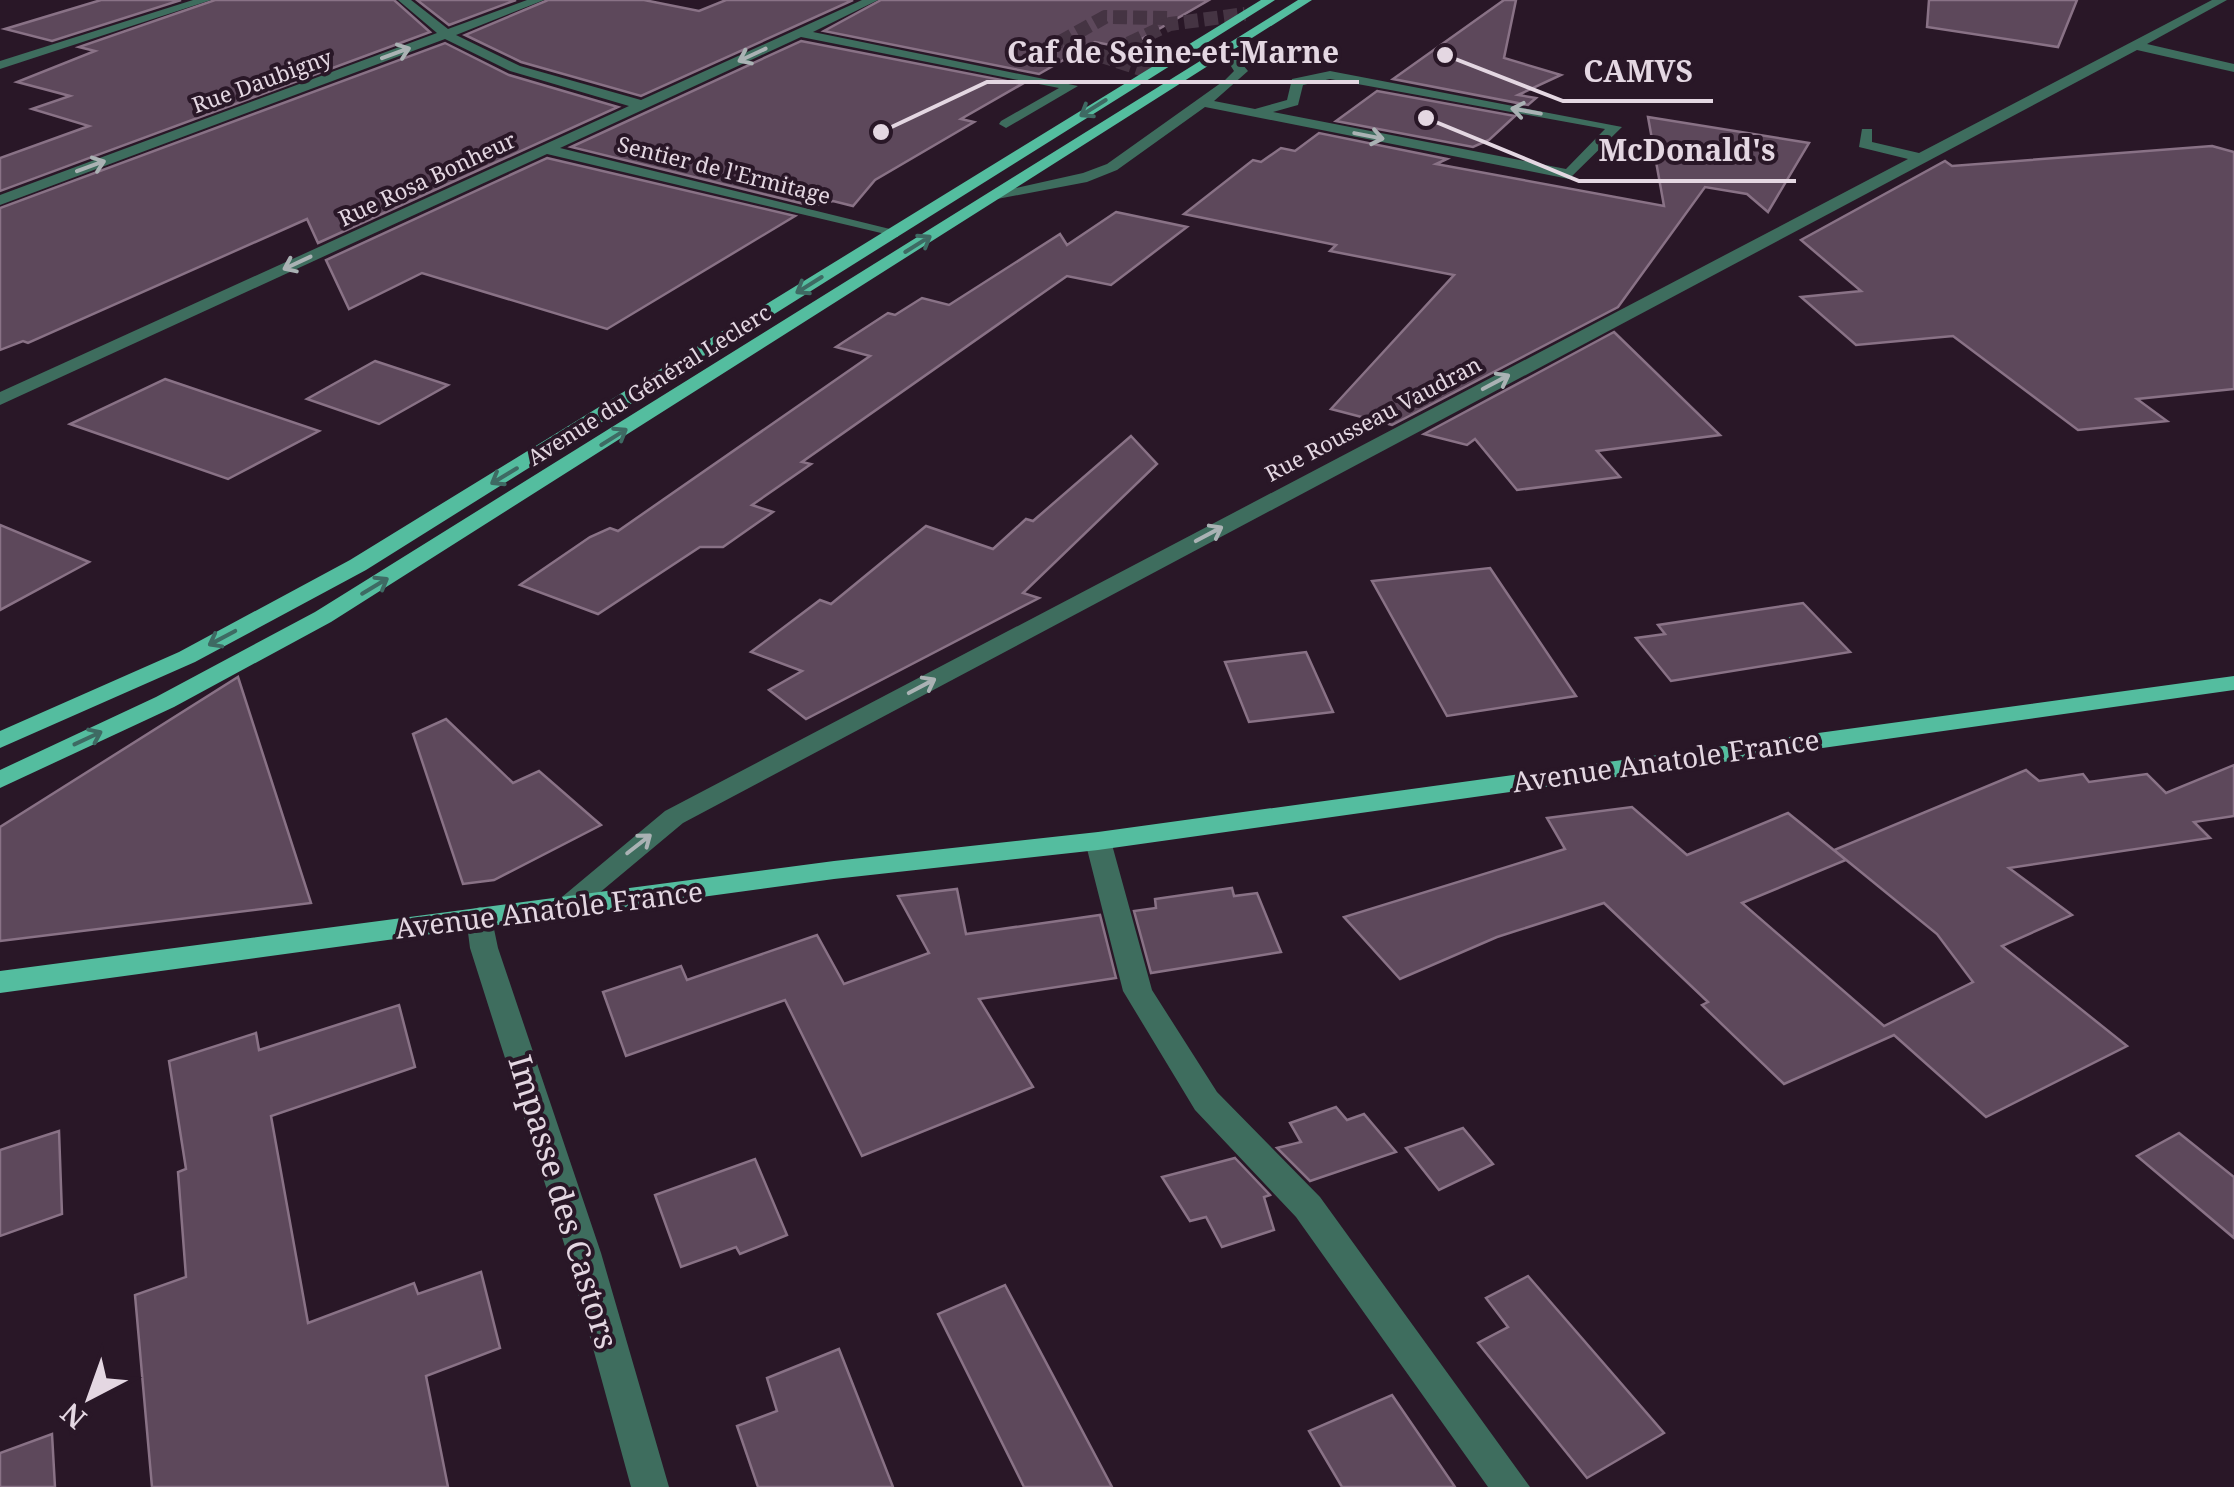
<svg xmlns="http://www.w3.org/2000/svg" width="2234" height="1487" font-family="'Noto Serif',serif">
<rect width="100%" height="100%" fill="#291727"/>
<!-- building -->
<g fill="#5d485b" stroke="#897286" stroke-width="2.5">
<polygon points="101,0 181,0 52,41 5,29"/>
<polygon points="215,0 394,0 430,32 0,191 0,158 89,126 32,109 70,96 17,82 95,51 79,47"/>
<polygon points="417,0 516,0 449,25"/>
<polygon points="548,0 644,0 699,11 726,0 853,0 641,96 521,62 465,35"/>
<polygon points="881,0 1209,0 1126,48 1095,42 1039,74 824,31"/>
<polygon points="1504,0 1516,0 1504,58 1561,75 1518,95 1536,98 1528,105 1393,79"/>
<polygon points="1929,0 2077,0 2058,47 1927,27"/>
<polygon points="801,41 1022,84 961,119 974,122 875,180 853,206 833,201 812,206 571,147"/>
<polygon points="445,43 509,75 618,107 318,243 307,219 28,343 23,341 0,350 0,208"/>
<polygon points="1377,91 1515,116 1489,140 1473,147 1336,121"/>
<polygon points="1648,117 1809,143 1768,212 1747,194 1705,187 1618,307 1392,425 1331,409 1454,275 1330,251 1336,245 1184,214 1253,160 1261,162 1281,148 1295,151 1319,133 1447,159 1436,164 1664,206"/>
<polygon points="2212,146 2234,152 2234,389 2137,399 2167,421 2078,430 1953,336 1856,345 1801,297 1861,291 1801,240 1945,161 1952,166"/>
<polygon points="547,158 795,216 607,329 422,273 349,309 326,260"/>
<polygon points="1116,212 1187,227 1111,285 1067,276 802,462 811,464 752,505 773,512 723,547 700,547 598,614 520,585 590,537 610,528 618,531 870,356 836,347 888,313 895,315 922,298 949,305 1060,234 1067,245"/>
<polygon points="1614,332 1720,435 1597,451 1620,477 1517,490 1475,439 1467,445 1424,434"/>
<polygon points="375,361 448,385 379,424 307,399"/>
<polygon points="165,379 319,431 228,479 70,424"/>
<polygon points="1131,436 1157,464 1023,593 1039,598 806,719 769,690 802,671 751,652 820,600 831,604 926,526 993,549 1026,519 1033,521"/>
<polygon points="0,525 89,562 0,610"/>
<polygon points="1490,568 1576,696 1447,716 1372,581"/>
<polygon points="1803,603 1850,652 1671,681 1636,638 1665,634 1658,625"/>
<polygon points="1306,652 1333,712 1249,722 1225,662"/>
<polygon points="238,677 311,903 0,941 0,827"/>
<polygon points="446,719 513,783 539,771 601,825 494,880 463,884 413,734"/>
<polygon points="2234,765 2234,816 2194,822 2210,838 2009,868 2072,915 2002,946 2127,1046 1986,1117 1894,1035 1784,1084 1702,1005 1708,1002 1604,903 1497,937 1400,979 1344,917 1565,849 1547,818 1632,807 1687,855 1788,813 1846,860 1742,903 1884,1026 1973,982 1937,934 1834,850 2026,770 2039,781 2083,774 2089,782 2147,774 2166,793"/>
<polygon points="1232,888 1234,896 1257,893 1281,952 1151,973 1134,911 1156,908 1155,899"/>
<polygon points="957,889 966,934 1100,915 1116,978 979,999 1033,1087 862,1156 785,1000 626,1056 603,992 681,966 687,980 817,935 844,984 929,953 898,896"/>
<polygon points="399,1005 415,1067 271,1116 308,1323 414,1283 418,1294 481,1272 500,1348 426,1376 448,1487 152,1487 135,1295 186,1277 178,1172 186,1169 169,1061 256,1033 259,1050"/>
<polygon points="1336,1107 1347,1120 1364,1114 1396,1152 1310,1181 1277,1148 1301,1142 1290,1123"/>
<polygon points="1463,1128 1493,1164 1439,1190 1406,1148"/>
<polygon points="59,1131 62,1214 0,1236 0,1150"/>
<polygon points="2179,1133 2234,1177 2234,1238 2137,1156"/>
<polygon points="1235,1158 1270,1195 1264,1197 1274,1230 1222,1247 1206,1217 1190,1221 1162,1177"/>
<polygon points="755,1159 787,1235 740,1254 736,1247 681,1267 655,1195"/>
<polygon points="1528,1276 1664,1433 1587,1478 1478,1343 1508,1327 1486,1298"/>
<polygon points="1005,1285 1112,1487 1024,1487 938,1314"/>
<polygon points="839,1349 893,1487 758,1487 737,1426 777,1411 767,1378"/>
<polygon points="1392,1395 1455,1487 1342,1487 1309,1431"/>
<polygon points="52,1434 55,1487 0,1487 0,1453"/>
</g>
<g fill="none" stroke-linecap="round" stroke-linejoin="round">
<!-- minor-tunnel -->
<g stroke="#453443" stroke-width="14" stroke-dasharray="14 6" stroke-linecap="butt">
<polyline points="1102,56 1062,41 1105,17 1169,18"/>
<polyline points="1150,72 1102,56 1170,24 1245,14"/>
</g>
<!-- minor -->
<g fill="#3e6d5e" fill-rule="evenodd">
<polygon points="193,0 211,0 0,69 0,61"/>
<polygon points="398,0 411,0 448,29 527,0 544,0 456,35 520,66 641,100 862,0 878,0 813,32 1078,86 1006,128 999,124 1001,121 1059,88 801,37 560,148 898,231 898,237 547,154 0,405 0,392 629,106 510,71 445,39 0,205 0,195 437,33"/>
<polygon points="2212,0 2227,0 2147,44 2234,64 2234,72 2137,50 683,823 574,914 554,914 550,907 665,811 1908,159 1859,147 1862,129 1872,129 1872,142 1919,153"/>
<path d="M1227 46 1248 71 1214 101 1255 109 1287 100 1292 79 1330 71 1622 127 1569 179 1205 107 1117 170 1087 182 997 199 989 194 1083 173 1107 164 1225 80 1234 71 1221 50ZM1330 79 1605 129 1566 169 1273 112 1298 105 1303 85Z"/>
<polygon points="1098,832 1111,841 1152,990 1217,1092 1320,1197 1530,1487 1488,1487 1296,1217 1195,1110 1123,991 1085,841"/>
<polygon points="480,907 490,910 498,948 601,1253 669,1487 631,1487 567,1253 470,948 466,917 470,910"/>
</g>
<!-- major -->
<g fill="#54bd9f" fill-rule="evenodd">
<polygon points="1261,0 1275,0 366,570 195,662 0,748 0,731 179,652 350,560"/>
<polygon points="1298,0 1312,0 331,622 174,707 0,788 0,770 156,697 315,612"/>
<polygon points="2234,676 2234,690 1098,850 834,879 0,993 0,971 834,861 1098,832"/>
</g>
</g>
<!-- one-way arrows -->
<defs><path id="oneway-shaft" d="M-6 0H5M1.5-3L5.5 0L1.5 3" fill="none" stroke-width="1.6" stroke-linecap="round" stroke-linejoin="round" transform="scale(2.5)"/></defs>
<g stroke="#aab2b4">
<use href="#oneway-shaft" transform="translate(396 53) rotate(-20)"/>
<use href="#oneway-shaft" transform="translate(752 55) rotate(155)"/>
<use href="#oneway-shaft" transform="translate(1526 111) rotate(-170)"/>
<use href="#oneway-shaft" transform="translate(1369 136) rotate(11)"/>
<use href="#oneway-shaft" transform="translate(91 166) rotate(-20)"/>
<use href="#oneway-shaft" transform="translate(297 263) rotate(155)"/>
<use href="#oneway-shaft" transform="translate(1496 382) rotate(-28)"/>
<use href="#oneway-shaft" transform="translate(1209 534) rotate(-28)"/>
<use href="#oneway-shaft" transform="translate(922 686) rotate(-28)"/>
<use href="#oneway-shaft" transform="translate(639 844) rotate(-38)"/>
</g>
<g stroke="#3e6a63">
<use href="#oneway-shaft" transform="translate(1093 108) rotate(148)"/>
<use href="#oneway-shaft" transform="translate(918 244) rotate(-32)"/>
<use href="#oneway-shaft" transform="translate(809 285) rotate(148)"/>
<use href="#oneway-shaft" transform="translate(614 437) rotate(-32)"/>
<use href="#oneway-shaft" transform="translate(504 476) rotate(149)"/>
<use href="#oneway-shaft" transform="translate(375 586) rotate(-31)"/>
<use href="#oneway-shaft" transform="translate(222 638) rotate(152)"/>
<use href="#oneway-shaft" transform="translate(88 738) rotate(-25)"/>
</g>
<g text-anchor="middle" stroke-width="8" stroke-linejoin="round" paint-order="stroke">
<!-- far-street labels -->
<g font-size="22" fill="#e4d7e2" stroke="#291727">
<text transform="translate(262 81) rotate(-20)" y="8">Rue Daubigny</text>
<text transform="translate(724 170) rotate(14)" y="8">Sentier de l'Ermitage</text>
<text transform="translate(427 179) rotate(-25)" y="8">Rue Rosa Bonheur</text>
<text transform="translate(649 385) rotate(-32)" y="8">Avenue du Général Leclerc</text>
<text transform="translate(1373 419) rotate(-28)" y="8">Rue Rousseau Vaudran</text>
</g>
<!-- street labels -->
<g font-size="28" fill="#e4d7e2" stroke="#291727">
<text transform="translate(1666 761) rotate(-8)" y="10">Avenue Anatole France</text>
<text transform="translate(549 910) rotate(-7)" y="10">Avenue Anatole France</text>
</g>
<!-- near-street labels -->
<g font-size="32" fill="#e4d7e2" stroke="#291727">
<text transform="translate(563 1202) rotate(73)" y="11">Impasse des Castors</text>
</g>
</g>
<!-- callouts -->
<path fill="none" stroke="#e4d7e2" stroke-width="4" d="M881 132L987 82H1359M1445 55L1563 101H1713M1426 118L1579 181H1796"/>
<g fill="#e4d7e2" stroke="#291727" stroke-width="4">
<circle cx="881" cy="132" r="10"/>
<circle cx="1445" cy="55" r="10"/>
<circle cx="1426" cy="118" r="10"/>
</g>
<g font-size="30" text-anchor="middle" font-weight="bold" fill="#e4d7e2" stroke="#291727" stroke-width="8" stroke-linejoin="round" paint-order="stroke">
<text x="1173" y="63">Caf de Seine-et-Marne</text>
<text x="1638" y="82">CAMVS</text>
<text x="1687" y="161">McDonald's</text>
</g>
<!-- north arrow -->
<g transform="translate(90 1397) rotate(221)" stroke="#291727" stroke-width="8" paint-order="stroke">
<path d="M0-8L18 38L0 25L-18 38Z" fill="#e4d7e2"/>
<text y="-15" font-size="28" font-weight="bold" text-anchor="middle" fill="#e4d7e2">N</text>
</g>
</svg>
